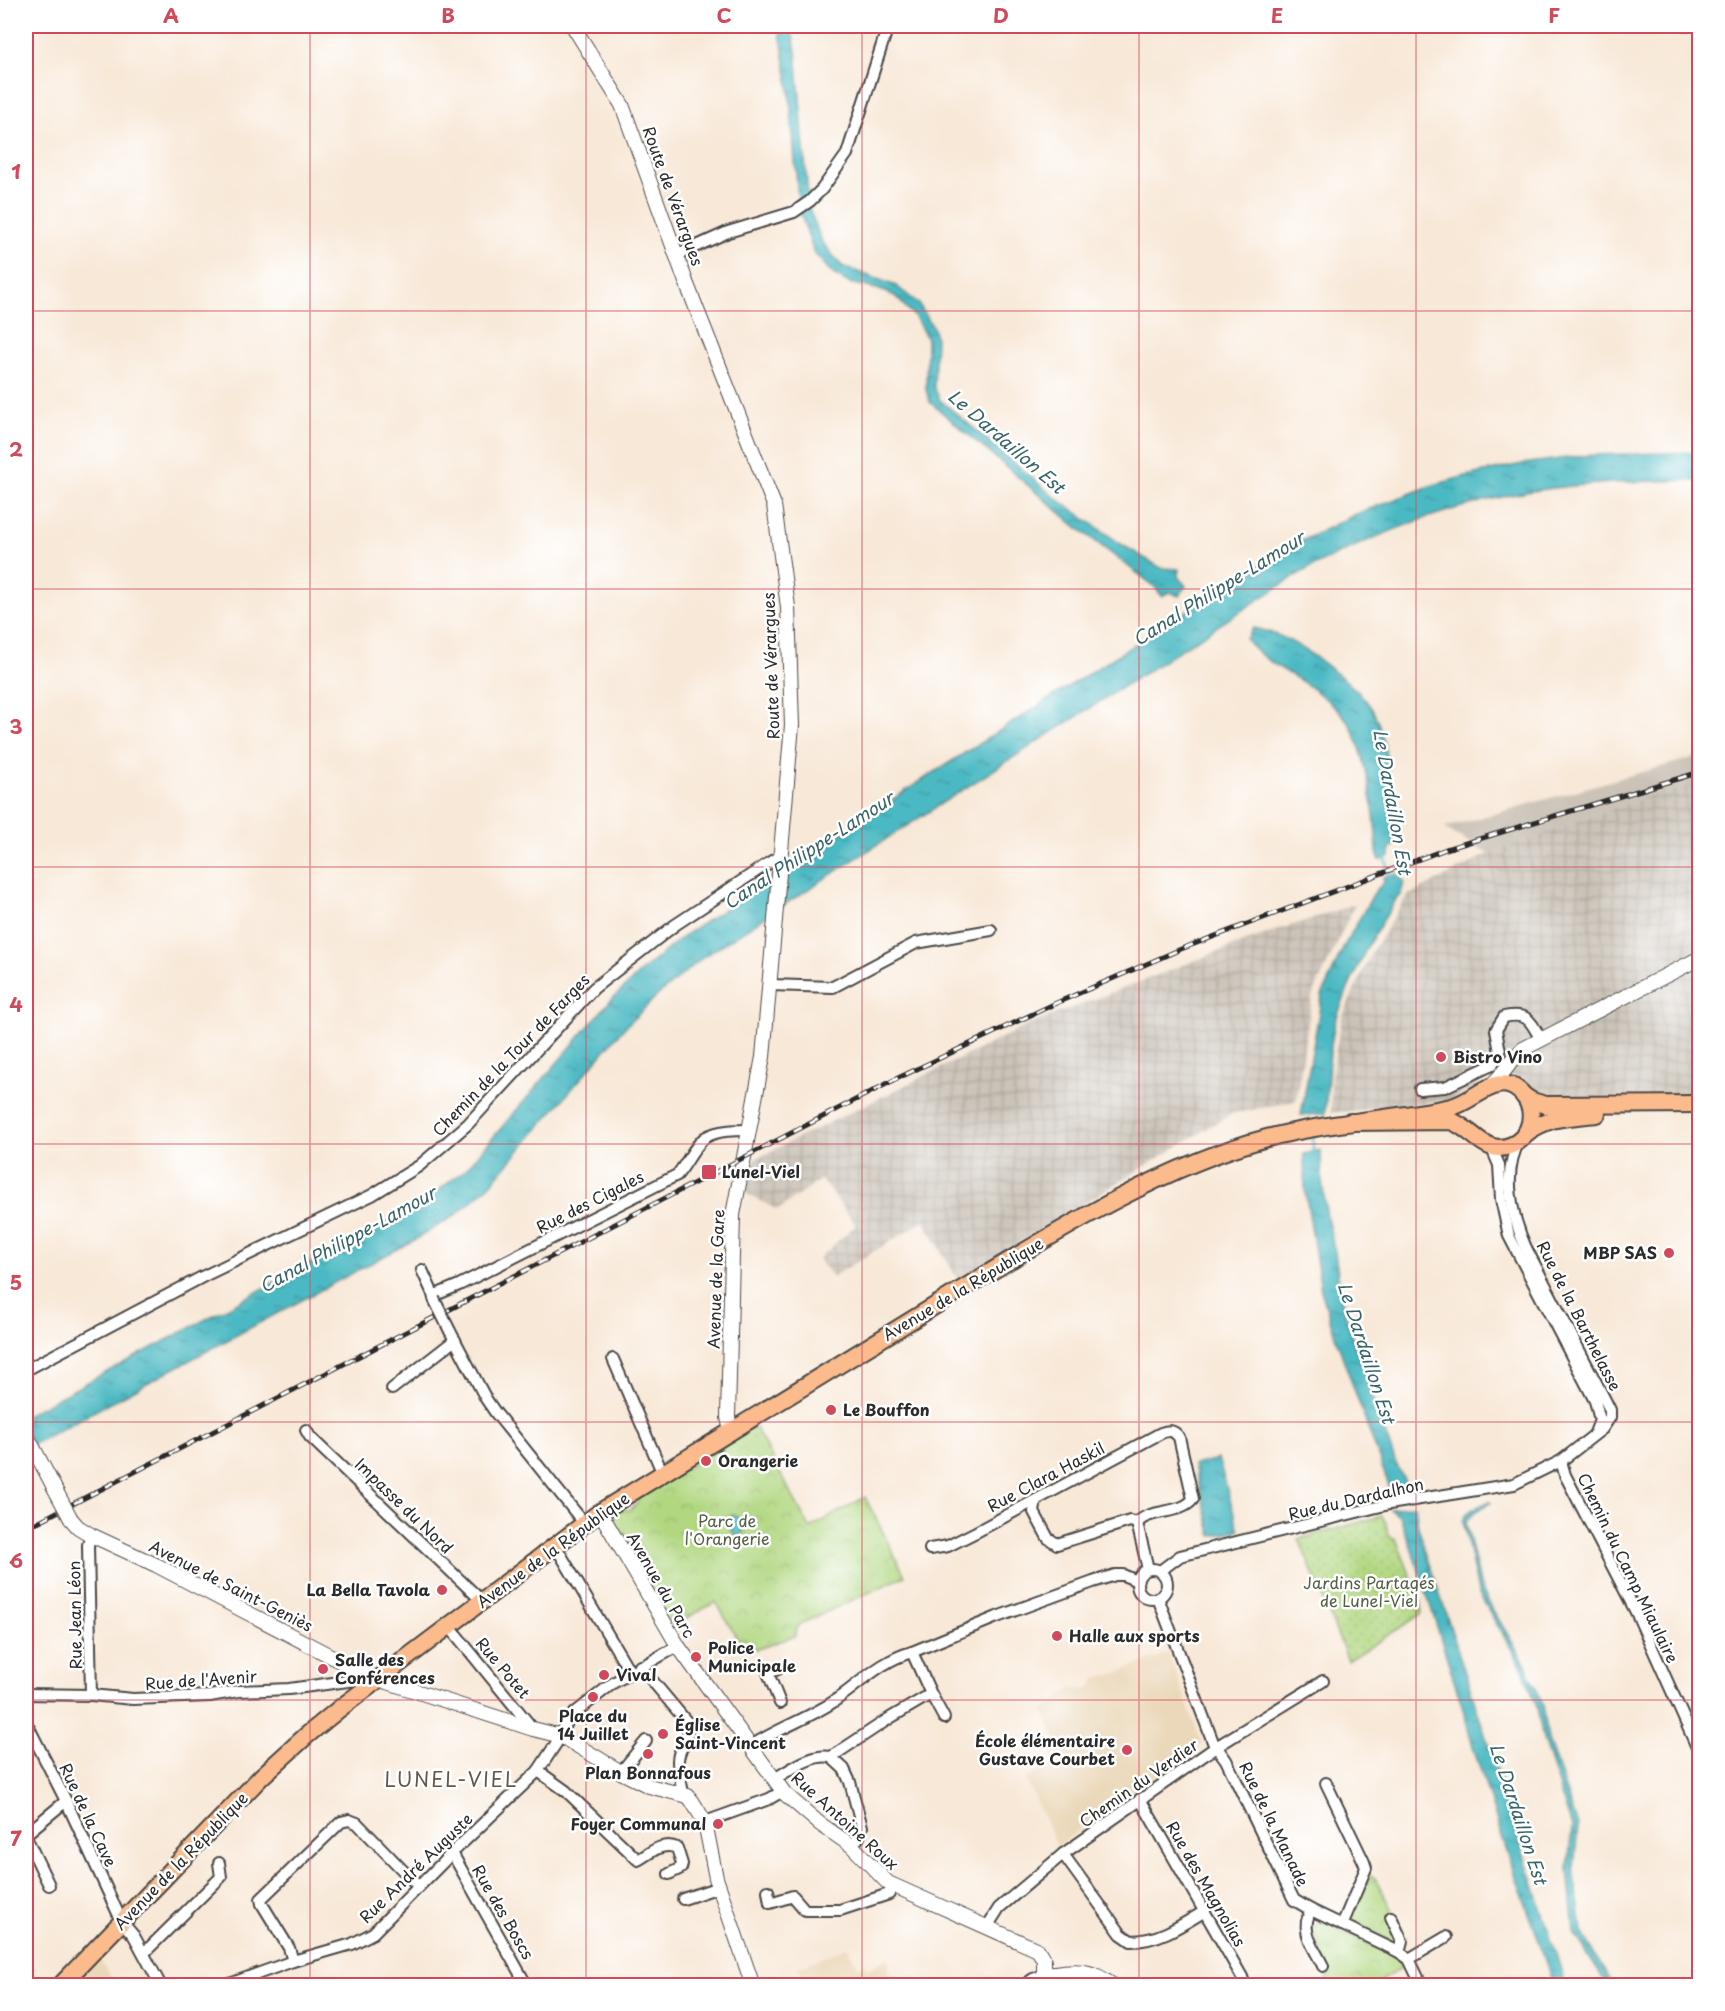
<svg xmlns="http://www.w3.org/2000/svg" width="1725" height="2011" font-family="'Playpen Sans',sans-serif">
<defs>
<pattern id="industrial-grid" width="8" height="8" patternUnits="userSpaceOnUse" patternTransform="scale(1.5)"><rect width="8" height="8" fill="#cbc3b8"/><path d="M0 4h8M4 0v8" fill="none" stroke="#aea89e"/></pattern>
<pattern id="park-crowns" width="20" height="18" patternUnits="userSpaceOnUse" patternTransform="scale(1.5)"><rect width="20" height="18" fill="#b1d780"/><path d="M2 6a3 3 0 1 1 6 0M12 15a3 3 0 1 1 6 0" fill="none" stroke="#98b96f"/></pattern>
<pattern id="garden-dots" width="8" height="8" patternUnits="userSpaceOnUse" patternTransform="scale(1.5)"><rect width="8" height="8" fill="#b1d780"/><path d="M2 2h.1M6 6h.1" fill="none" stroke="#98b96f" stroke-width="1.8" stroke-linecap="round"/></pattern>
<pattern id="water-ripples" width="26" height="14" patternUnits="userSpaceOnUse" patternTransform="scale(1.5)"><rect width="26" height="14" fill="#4bb9c3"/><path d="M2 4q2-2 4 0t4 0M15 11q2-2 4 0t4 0" fill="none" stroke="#3f979f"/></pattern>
</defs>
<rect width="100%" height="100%" fill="#fff"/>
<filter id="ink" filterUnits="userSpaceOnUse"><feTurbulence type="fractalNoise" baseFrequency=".0167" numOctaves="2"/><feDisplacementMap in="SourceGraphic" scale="12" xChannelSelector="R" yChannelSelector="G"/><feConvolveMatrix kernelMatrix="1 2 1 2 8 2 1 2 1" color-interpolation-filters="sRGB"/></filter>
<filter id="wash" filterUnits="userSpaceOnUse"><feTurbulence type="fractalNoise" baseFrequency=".008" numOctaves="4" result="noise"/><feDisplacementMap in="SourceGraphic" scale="24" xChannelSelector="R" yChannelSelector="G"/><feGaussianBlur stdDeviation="1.35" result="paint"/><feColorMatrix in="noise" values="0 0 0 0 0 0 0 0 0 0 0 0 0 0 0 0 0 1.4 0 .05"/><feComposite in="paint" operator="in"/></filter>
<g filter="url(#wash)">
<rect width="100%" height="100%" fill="#f8e8d7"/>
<!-- built -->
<g fill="#ebd8ba">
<polygon points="1168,1653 1202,1743 1057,1846 1025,1778 1065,1758 1043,1711 1053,1705 1061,1695 1069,1691 1072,1687 1087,1689 1091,1687 1096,1678 1100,1676 1109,1676"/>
<polygon points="847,1947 859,1967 864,1964 867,1970 888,1958 891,1985 795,1985 805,1980 799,1967"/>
<polygon points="99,1959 117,1985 72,1985"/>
</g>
<!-- industrial -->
<g fill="url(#industrial-grid)">
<polygon points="1699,783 1699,1094 1544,1100 1532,1095 1522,1082 1490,1076 1452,1100 1331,1113 1331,1077 1342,1018 1371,953 1407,896 1489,854 1653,794"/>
<polygon points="1355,904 1312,997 1296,1101 1231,1114 958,1280 924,1221 832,1277 818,1259 856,1225 821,1179 778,1210 745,1193 751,1161 1030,1024 1251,939"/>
</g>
<!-- railway -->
<polygon fill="#cbc3b8" points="1699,756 1699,783 1653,794 1489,854 1444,828"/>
<!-- park -->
<g fill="url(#park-crowns)" stroke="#6e8156" stroke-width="1.5">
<polygon points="755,1427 810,1528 865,1497 905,1576 798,1625 795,1636 755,1650 752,1645 743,1649 716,1602 672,1626 608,1515 621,1509 629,1510 637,1504 638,1497"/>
<polygon points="1370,1876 1376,1879 1393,1913 1398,1945 1353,1922 1353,1914"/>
<polygon points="1325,1922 1402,1960 1406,1965 1374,1985 1325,1985 1330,1971 1311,1930 1319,1923"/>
</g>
<!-- garden -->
<polygon fill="url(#garden-dots)" stroke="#6e8156" stroke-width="1.5" points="1382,1516 1386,1523 1388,1536 1396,1539 1420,1600 1422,1614 1348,1661 1299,1539"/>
<!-- water -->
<g fill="url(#water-ripples)" stroke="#3b7277" stroke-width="1.5">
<polygon points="779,26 791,26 796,50 809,208 822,242 842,266 896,286 918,303 934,329 936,339 934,387 940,400 1052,495 1121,544 1161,568 1179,569 1178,577 1186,586 1179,596 1169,592 1162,596 1154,586 1079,529 930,402 926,390 927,339 915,317 895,296 877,289 849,283 833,274 814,253 799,209 789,88"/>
<path d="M1699 452V480C1651 481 1602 482 1554 488 1464 499 1381 531 1300 573L706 955 657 996 624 1028 490 1185 456 1215 418 1238 26 1448V1415L403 1214 431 1196 466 1169 610 1001 645 968 686 934 927 777 1276 554 1354 515 1430 486 1466 476 1522 464 1560 459 1590 455Z"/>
<path d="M1253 628C1278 632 1303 647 1323 663 1339 675 1358 689 1370 706 1390 735 1392 810 1394 846L1390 849V856L1380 860 1377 852C1376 819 1366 744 1346 719 1334 704 1319 693 1304 683 1283 669 1260 659 1246 639Z"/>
<polygon points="1397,873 1404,882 1401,894 1396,899 1367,947 1347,991 1335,1022 1330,1051 1325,1114 1301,1115 1322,996 1343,948 1374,893 1384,882 1383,877"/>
<polygon points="1321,1150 1322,1181 1327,1218 1335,1252 1341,1297 1350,1331 1395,1461 1411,1494 1387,1498 1388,1483 1334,1333 1321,1290 1305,1189 1304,1154"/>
<polygon points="1218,1459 1239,1530 1212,1536 1194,1465"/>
<path d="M1490 1501 1491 1503 1474 1512 1466 1522 1481 1588 1494 1612 1526 1665 1543 1705 1548 1740 1578 1826 1574 1867 1582 1932 1613 1985H1607L1574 1933 1568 1867 1572 1827 1543 1740 1537 1706 1522 1667 1478 1592 1463 1521C1468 1509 1479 1506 1490 1501Z"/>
<polygon points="1415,1505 1418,1527 1566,1985 1553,1985 1539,1941 1505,1846 1474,1750 1462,1705 1418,1567 1400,1517 1390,1509"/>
<path d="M732 1515C741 1517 743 1524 743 1533L740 1536H736L730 1529 728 1520Z"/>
</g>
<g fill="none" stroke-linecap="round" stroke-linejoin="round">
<!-- stream -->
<g stroke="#4bb9c3" stroke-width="3">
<polyline points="1385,855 1390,878"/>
<polyline points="1313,1155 1313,1134"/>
</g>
</g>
</g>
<g filter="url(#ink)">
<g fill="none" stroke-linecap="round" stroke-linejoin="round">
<defs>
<g id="minor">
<polyline points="677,255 728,232 794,212 810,201 822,189 847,154 888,26"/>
<polyline points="770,985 833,987 916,943 991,930"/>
<path d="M1420 1089 1445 1087 1492 1065 1500 1052 1496 1030 1504 1017C1528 1012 1530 1020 1541 1040"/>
<polyline points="1488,1146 1493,1151 1499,1165 1501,1199 1509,1236 1595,1401 1600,1420 1595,1433"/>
<polyline points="422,1270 433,1294 434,1299"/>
<path d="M433 1294H438L459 1285 677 1175C686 1165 696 1143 706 1137 718 1130 736 1130 749 1130"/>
<polyline points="450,1331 486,1399 495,1412 584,1523"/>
<polyline points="613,1359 663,1474"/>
<polyline points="26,1370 204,1276 372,1195 419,1166 468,1124 594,988 675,925 781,855"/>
<polyline points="392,1389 455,1340"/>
<polyline points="306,1430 310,1437 482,1601"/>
<polyline points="1561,1461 1565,1475 1637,1614 1700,1754"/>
<polyline points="1036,1500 1034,1512 1048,1538 1057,1544 1130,1521 1137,1523"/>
<polyline points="1137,1523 1148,1569"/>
<polyline points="555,1545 630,1672"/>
<path d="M930 1549 948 1546 976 1532 1161 1433C1169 1430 1173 1430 1179 1437L1193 1499C1182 1515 1150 1508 1137 1523"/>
<circle cx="1152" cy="1584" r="15"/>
<path d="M1160 1571 1180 1556 1389 1504 1514 1484 1561 1461 1602 1429 1610 1417V1410L1604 1398 1526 1248C1512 1217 1501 1172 1520 1140"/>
<polyline points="1158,1598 1213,1742 1226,1760 1294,1900 1311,1910 1399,1952 1409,1959 1422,1986"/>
<polyline points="449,1626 533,1729"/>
<path d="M640 1666 686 1721C694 1741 678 1744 678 1761 678 1772 682 1784 683 1795"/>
<polyline points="778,1669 768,1673 780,1703"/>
<polyline points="26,1694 91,1695 133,1699 210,1696 238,1691 289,1689 355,1680 375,1680"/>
<polyline points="931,1694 944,1718"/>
<polyline points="91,1695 88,1545 91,1535"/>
<polyline points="26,1722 66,1801 122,1922 134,1936 161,1986"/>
<path d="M751 1746C776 1730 804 1720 830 1704 858 1686 879 1661 912 1652L997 1617 1093 1582 1115 1575H1123L1137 1581"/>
<polyline points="831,1757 890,1718 931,1694 912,1652"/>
<polyline points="831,1757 844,1769 850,1782 862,1827 859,1837 852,1846"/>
<path d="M538 1771 566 1791 638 1860C650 1853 663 1841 677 1848L682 1864 681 1868 669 1874"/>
<polyline points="621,1772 646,1741"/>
<path d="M774 1779C792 1769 810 1754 831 1757"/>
<polyline points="1326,1783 1364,1862 1366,1868 1342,1925"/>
<polyline points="1140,1799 1242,1977 1245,1986"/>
<polyline points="705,1822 769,1799 783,1791"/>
<polyline points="26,1834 66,1801"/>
<polyline points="26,1837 49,1885"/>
<polyline points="452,1853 527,1986"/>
<path d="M1063 1854 1121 1934 1131 1941C1159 1941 1182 1925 1205 1911"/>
<polyline points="768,1891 770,1903 793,1896 805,1910 840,1910 889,1894"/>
<polyline points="683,1899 719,1887"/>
<path d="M1311 1910C1299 1931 1314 1947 1323 1966"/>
<polyline points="1391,1917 1402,1941 1399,1952"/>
<polyline points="987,1927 999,1908 1063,1854 1216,1747 1323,1681"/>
<polyline points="144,1953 221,1877 219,1863"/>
<polyline points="1409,1959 1446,1937"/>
<polyline points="293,1961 289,1948 262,1904 261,1899 341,1822 349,1820 357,1823 418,1886"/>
<polyline points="224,1986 293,1961 352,1944 373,1933 452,1853 538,1771 561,1736 565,1724 575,1713 613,1683 678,1646"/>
<polyline points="1023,1986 1033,1979 1047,1974"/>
</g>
<g id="tertiary">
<polyline points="573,26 622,105 686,282 774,505 788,607 792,725 763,1057 733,1215 728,1417 731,1432"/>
<path d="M1491 1085C1504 1075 1510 1060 1523 1049L1700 958"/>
<polyline points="26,1434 57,1493"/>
<polyline points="600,1512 678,1646 785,1794 820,1824 852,1846 888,1883 1038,1950 1044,1960 1044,1970 1053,1986"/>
<polyline points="71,1519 78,1527 91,1535 156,1565 369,1676 533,1729 561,1736 621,1772 649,1786 688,1796 692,1801 705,1822 716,1878 753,1986"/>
<path d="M1047 1974C1062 1972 1082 1968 1097 1976 1103 1978 1108 1983 1114 1986"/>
<polyline points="1054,1986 1084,1980 1093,1980"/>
</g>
<g id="primary">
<polyline points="1524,1096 1532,1101 1546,1105 1700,1104"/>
<path d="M1525 1134C1548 1116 1569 1117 1597 1114"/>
<path d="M60 1986 262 1776 306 1736 339 1709 600 1512C719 1440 836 1366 954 1294 1050 1236 1158 1167 1267 1138 1328 1122 1390 1120 1451 1107 1475 1102 1500 1066 1524 1096 1531 1105 1533 1118 1528 1129 1525 1136 1519 1142 1512 1145 1485 1157 1474 1129 1451 1121L1350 1122"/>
</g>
</defs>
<!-- minor casing -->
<use href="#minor" stroke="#4a4745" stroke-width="14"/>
<!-- tertiary casing -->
<use href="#tertiary" stroke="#4a4745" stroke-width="16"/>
<!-- primary casing -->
<use href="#primary" stroke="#4a4745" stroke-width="20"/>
<!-- minor -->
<use href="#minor" stroke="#fff" stroke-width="10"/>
<!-- tertiary -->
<use href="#tertiary" stroke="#fff" stroke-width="14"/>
<!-- primary -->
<use href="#primary" stroke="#fbbb8c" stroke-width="16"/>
<defs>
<polyline id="rail" points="26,1528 898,1078 1054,1004 1181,949 1446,849 1700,772"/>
</defs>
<!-- rail casing -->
<use href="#rail" stroke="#2b2b2b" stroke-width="5"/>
<!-- rail -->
<use href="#rail" stroke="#fff" stroke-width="3" stroke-dasharray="9" stroke-linecap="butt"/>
<defs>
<polyline id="minor-bridge" points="434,1299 450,1331"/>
<polyline id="tertiary-bridge" points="57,1493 71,1519"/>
</defs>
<!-- minor-bridge casing -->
<use href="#minor-bridge" stroke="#4a4745" stroke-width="14" stroke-linecap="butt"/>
<!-- tertiary-bridge casing -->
<use href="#tertiary-bridge" stroke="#4a4745" stroke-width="16" stroke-linecap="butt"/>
<!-- minor-bridge -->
<use href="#minor-bridge" stroke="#fff" stroke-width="10"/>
<!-- tertiary-bridge -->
<use href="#tertiary-bridge" stroke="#fff" stroke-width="14"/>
</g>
</g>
<!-- grid -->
<path fill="none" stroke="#d1495b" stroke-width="1.5" stroke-opacity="0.55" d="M310 26V1986M586 26V1986M862 26V1986M1139 26V1986M1416 26V1986M26 311H1700M26 589H1700M26 867H1700M26 1144H1700M26 1422H1700M26 1700H1700"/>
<!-- markers -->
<g fill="#d1495b" stroke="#fff" stroke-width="2">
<circle cx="1441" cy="1057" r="6"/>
<rect x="701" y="1164" width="16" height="16" rx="3"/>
<circle cx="1669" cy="1253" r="6"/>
<circle cx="831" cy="1410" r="6"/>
<circle cx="706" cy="1461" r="6"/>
<circle cx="442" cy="1590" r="6"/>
<circle cx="1057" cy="1636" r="6"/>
<circle cx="696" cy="1657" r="6"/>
<circle cx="323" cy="1669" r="6"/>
<circle cx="604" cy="1675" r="6"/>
<circle cx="593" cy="1697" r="6"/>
<circle cx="663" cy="1734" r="6"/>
<circle cx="1127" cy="1750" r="6"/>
<circle cx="648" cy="1754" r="6"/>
<circle cx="718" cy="1824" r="6"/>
</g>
<g text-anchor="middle" stroke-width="5" stroke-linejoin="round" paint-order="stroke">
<!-- street labels -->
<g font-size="16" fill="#2b2b2b" stroke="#fff">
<text transform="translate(673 196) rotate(70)" y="6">Route de Vérargues</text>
<text transform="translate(771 666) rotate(-92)" y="6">Route de Vérargues</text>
<text transform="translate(511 1055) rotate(-46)" y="6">Chemin de la Tour de Farges</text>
<text transform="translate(590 1202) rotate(-27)" y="6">Rue des Cigales</text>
<text transform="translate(716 1279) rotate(-88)" y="6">Avenue de la Gare</text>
<text transform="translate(963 1289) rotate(-31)" y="6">Avenue de la République</text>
<text transform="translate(1579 1316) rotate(63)" y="6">Rue de la Barthelasse</text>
<text transform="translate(1046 1477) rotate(-28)" y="6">Rue Clara Haskil</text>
<text transform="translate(1356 1499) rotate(-13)" y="6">Rue du Dardalhon</text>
<text transform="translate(404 1506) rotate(44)" y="6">Impasse du Nord</text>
<text transform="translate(553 1550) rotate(-36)" y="6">Avenue de la République</text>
<text transform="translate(1628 1568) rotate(64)" y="6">Chemin du Camp Miaulaire</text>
<text transform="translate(661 1585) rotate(60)" y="6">Avenue du Parc</text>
<text transform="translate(231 1586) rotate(27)" y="6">Avenue de Saint-Geniès</text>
<text transform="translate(75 1615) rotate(-91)" y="6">Rue Jean Léon</text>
<text transform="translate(503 1668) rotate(50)" y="6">Rue Potet</text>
<text transform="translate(201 1680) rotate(-4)" y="6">Rue de l'Avenir</text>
<text transform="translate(1139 1783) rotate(-35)" y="6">Chemin du Verdier</text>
<text transform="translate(88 1815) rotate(65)" y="6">Rue de la Cave</text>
<text transform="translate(845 1821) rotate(42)" y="6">Rue Antoine Roux</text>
<text transform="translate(1274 1824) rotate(64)" y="6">Rue de la Manade</text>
<text transform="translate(181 1861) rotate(-46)" y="6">Avenue de la République</text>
<text transform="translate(416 1868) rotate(-44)" y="6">Rue André Auguste</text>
<text transform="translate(1206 1884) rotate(60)" y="6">Rue des Magnolias</text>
<text transform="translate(503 1912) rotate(60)" y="6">Rue des Boscs</text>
</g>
<!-- poi labels -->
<g font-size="16" font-weight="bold" fill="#2b2b2b" stroke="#fff" text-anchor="start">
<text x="1453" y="1063">Bistro Vino</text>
<text x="722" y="1178">Lunel-Viel</text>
<text x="1657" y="1259" text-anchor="end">MBP SAS</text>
<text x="843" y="1416">Le Bouffon</text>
<text x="718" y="1467">Orangerie</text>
<text x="430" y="1596" text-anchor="end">La Bella Tavola</text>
<text x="1069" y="1642">Halle aux sports</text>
<text x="708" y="1654">Police<tspan x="708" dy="18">Municipale</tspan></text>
<text x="335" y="1666">Salle des<tspan x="335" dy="18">Conférences</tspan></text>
<text x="616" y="1681">Vival</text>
<text x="593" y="1722" text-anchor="middle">Place du<tspan x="593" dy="18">14 Juillet</tspan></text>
<text x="675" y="1731">Église<tspan x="675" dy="18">Saint-Vincent</tspan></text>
<text x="1115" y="1747" text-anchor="end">École élémentaire<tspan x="1115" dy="18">Gustave Courbet</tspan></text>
<text x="648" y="1779" text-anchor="middle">Plan Bonnafous</text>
<text x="706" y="1830" text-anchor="end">Foyer Communal</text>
</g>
<!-- park labels -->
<g font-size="16" fill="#535f44" stroke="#fff">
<text x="727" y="1527">Parc de<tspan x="727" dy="18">l'Orangerie</tspan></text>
<text x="1369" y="1589">Jardins Partagés<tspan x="1369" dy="18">de Lunel-Viel</tspan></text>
</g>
<!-- water labels -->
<g font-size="18" font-style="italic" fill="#386468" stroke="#fff">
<text transform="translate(1006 442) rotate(41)" y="6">Le Dardaillon Est</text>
<text transform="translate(1219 589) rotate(-32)" y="6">Canal Philippe-Lamour</text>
<text transform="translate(1392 802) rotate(80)" y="6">Le Dardaillon Est</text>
<text transform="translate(809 851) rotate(-33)" y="6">Canal Philippe-Lamour</text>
<text transform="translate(348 1240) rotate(-29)" y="6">Canal Philippe-Lamour</text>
<text transform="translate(1366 1353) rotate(72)" y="6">Le Dardaillon Est</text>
<text transform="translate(1518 1814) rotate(72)" y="6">Le Dardaillon Est</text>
</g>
<!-- quarter labels -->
<g font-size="20" letter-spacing="1.5" fill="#665748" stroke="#fff">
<text x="451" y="1787">LUNEL-VIEL</text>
</g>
</g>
<!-- margin -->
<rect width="1725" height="2011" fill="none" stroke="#fff" stroke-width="66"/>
<rect x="33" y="33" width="1659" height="1945" fill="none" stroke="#d1495b" stroke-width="2"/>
<g font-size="20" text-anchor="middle" font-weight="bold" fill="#d1495b">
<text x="171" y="23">A</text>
<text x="448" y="23">B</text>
<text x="724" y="23">C</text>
<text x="1001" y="23">D</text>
<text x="1277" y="23">E</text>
<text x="1554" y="23">F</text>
<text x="16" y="179">1</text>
<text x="16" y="457">2</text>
<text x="16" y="734">3</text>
<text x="16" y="1012">4</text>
<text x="16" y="1290">5</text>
<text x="16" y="1568">6</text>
<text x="16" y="1846">7</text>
</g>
</svg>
